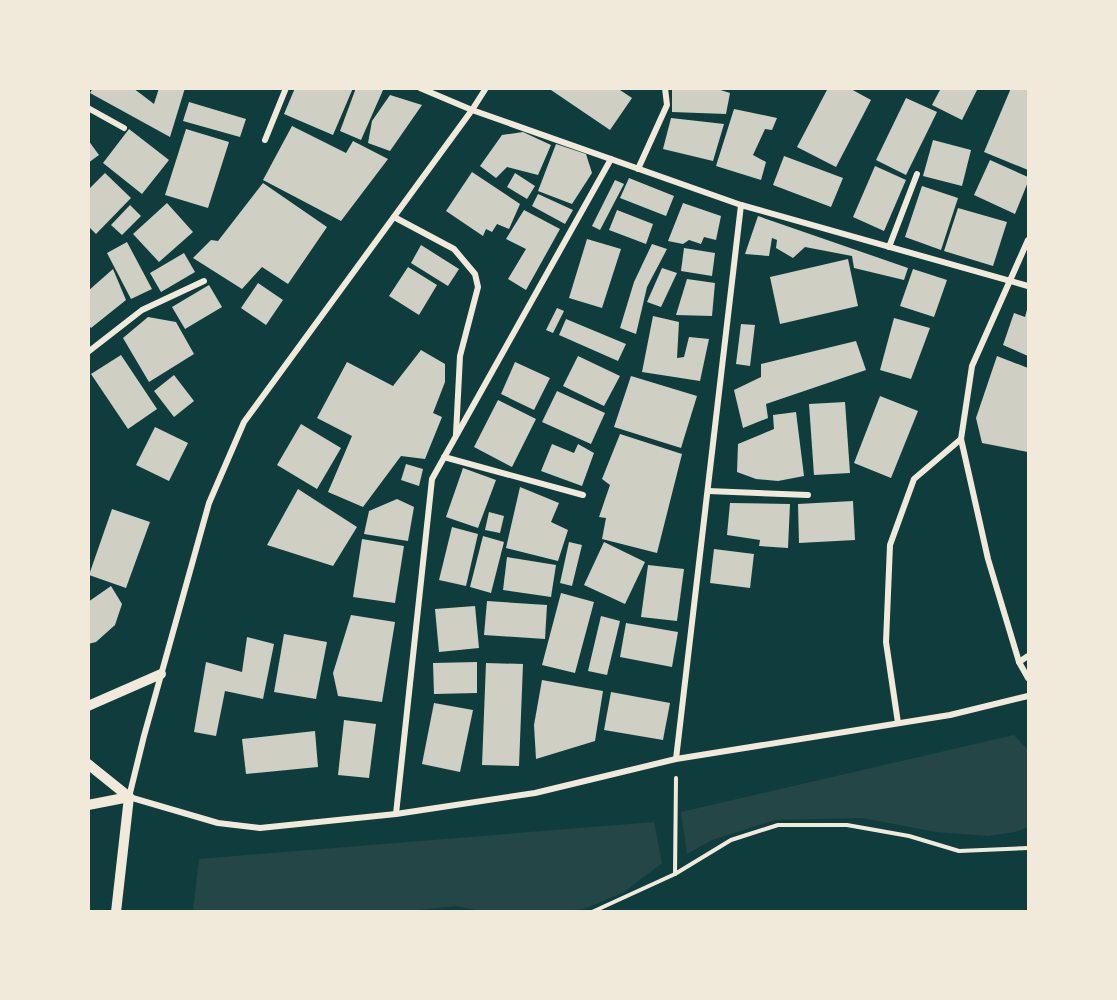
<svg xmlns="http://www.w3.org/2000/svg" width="1117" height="1000" font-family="'DM Sans',sans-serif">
<rect width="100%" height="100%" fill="#0f3d3e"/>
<!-- green -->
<g fill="#244646">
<polygon points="1014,735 1028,750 1028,827 1015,832 988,836 936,832 862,818 775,820 712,840 687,854 681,812"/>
<polygon points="654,822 662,863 624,892 584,909 556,912 486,912 456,906 401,912 193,911 199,859"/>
</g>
<!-- building -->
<g fill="#cfcfc3">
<polygon points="93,88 133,88 154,104 159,88 185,88 170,137 90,93"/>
<polygon points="295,88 353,88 333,135 284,114"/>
<polygon points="356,88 383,90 361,140 340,131"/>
<polygon points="548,88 617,88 632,98 610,130"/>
<polygon points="683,88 714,88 730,93 726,114 672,112 672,90"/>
<polygon points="828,88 849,88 871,100 836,167 797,147"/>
<polygon points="941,88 978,88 962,120 932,105"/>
<polygon points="1011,88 1028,88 1028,170 984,152"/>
<polygon points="390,95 422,105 390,151 368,143 372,121"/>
<polygon points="906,98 937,112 906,175 876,160"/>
<polygon points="189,102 246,119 240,137 183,121"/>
<polygon points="734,109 777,118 772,130 765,129 753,155 766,162 761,180 716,166"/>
<polygon points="671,118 724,124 713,161 663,149"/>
<polygon points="292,126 346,153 353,141 388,159 341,221 263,180"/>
<polygon points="129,129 169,160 142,194 103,163"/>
<polygon points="186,129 229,142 208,208 165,195"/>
<polygon points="523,132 551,145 538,175 507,167 496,178 480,166 502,135"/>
<polygon points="88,140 99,155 88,163"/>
<polygon points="933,140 971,150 962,186 923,176"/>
<polygon points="556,144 586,154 592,173 572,204 538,191"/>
<polygon points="784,156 843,178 831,207 773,185"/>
<polygon points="990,160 1028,177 1028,182 1015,214 974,195"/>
<polygon points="875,166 906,180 884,231 853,217"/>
<polygon points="472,172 520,204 509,229 497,224 492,232 486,229 483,236 446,211"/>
<polygon points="105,173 131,198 96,234 88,226 88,190"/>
<polygon points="515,173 535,186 527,199 507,187"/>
<polygon points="629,178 674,196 666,216 620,198"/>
<polygon points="615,180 624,184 600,230 592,226"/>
<polygon points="263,183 327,227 288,284 262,267 242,289 193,258 211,240 218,241"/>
<polygon points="922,186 958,198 941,250 905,237"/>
<polygon points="538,194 573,210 565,224 532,206"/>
<polygon points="167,203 193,232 159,262 133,234"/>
<polygon points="683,203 721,216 716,240 704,237 701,244 689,240 683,244 668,241"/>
<polygon points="130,205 141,216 122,235 111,225"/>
<polygon points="958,208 1007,222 993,266 944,251"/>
<polygon points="524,210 560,229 526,290 508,279 526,249 506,239"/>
<polygon points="617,210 653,224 646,244 609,230"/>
<polygon points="758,216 908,268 904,280 854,268 852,256 805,247 793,258 776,248 777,240 772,238 769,256 745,254"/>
<polygon points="587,239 621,249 602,308 569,298"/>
<polygon points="127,242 152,289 131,299 107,253"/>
<polygon points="652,244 667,249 647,287 636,334 620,328 634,282"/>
<polygon points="421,245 459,269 448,286 411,263"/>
<polygon points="684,248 715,253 712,276 681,271"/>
<polygon points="184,253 195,272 161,292 150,273"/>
<polygon points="848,259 858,306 780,324 770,277"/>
<polygon points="408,267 437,285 419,315 389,296"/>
<polygon points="662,268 677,273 661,307 647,302"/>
<polygon points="113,269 126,300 91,328 88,325 88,291"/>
<polygon points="913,269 947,280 934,317 900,306"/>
<polygon points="687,279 715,283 712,316 676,315"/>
<polygon points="258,283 283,300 266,325 241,308"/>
<polygon points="209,285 222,307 185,329 172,307"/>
<polygon points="1028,306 1028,356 1003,345 1014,313 1025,317"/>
<polygon points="557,308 564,311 553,333 546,330"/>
<polygon points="653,316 679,322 677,358 684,357 689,337 709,339 700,381 642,372"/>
<polygon points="148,317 176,322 194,354 149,382 123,338"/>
<polygon points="894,318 930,328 911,379 880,370"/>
<polygon points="566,319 626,344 618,361 559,335"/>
<polygon points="741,324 755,325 750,366 736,364"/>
<polygon points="856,341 866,370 766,404 768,418 743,428 734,390 761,377 761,364"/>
<polygon points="421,350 445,364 445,382 433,413 442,417 425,459 401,456 363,507 328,492 352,436 317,418 347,362 393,386"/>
<polygon points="121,355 157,409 128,429 91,374"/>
<polygon points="578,356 620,376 604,406 563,386"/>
<polygon points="997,356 1028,368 1028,452 982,443 976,418"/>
<polygon points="515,362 550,378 534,410 501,394"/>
<polygon points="174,375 194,401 174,417 154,391"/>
<polygon points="631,376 697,396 681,448 614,427"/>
<polygon points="557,391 605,413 591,444 542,422"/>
<polygon points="880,396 918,411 891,478 854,463"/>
<polygon points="498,400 536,419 512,467 474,447"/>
<polygon points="845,402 850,473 814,475 809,404"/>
<polygon points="796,412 804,476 778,481 756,479 737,472 738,444 774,429 773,415"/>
<polygon points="301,424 341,448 317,489 277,465"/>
<polygon points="155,427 188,443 169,481 136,465"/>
<polygon points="620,434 682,454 657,553 602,539 606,518 599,517 610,485 602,479"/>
<polygon points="552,444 574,453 578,444 594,453 582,486 541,471"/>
<polygon points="406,464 423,469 419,486 401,480"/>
<polygon points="463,468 496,480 478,528 446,517"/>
<polygon points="520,487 559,503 551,522 568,530 558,561 506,548"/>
<polygon points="298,489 357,527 333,566 267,545"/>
<polygon points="397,499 414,507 408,541 364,534 369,511"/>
<polygon points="853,501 855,540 799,543 798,504"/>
<polygon points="730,503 790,504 788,548 759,546 760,540 727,535"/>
<polygon points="112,509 150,522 126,588 89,575"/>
<polygon points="489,512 504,516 500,533 485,530"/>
<polygon points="452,527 478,534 466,586 439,580"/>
<polygon points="483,536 504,542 491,593 470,587"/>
<polygon points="362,539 404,546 395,603 353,597"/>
<polygon points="569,542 582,545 572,586 560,583"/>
<polygon points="604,542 645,562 625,604 584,585"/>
<polygon points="714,549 754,554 750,588 710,583"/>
<polygon points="507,557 556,565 551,597 503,590"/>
<polygon points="648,565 684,569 677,621 641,617"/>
<polygon points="111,586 122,604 115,625 96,642 88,644 88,602"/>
<polygon points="561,593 594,602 575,673 542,665"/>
<polygon points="487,601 547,605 545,639 484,635"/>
<polygon points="475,606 479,648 439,652 435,609"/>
<polygon points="351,615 395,622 382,702 338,696 333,673"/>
<polygon points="601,616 620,621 607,675 588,671"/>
<polygon points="626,623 678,632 672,667 620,657"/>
<polygon points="284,634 327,642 316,699 274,692"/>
<polygon points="247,637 274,644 263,699 225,691 216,736 194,732 206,662 242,672"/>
<polygon points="477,662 477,693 434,694 433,663"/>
<polygon points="486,663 523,664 519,766 482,765"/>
<polygon points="542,680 603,691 595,741 536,759 534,725"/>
<polygon points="611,692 670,703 663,740 604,730"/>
<polygon points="434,703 473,710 460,772 422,764"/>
<polygon points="344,720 376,724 369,778 338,775"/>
<polygon points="315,731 318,767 246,774 242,739"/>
</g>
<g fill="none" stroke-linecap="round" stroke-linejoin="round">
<!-- path -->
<g stroke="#f1e9da" stroke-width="4">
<polyline points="675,874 676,778"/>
<polyline points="423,912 434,912"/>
<polyline points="592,912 675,874 731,840 778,825 847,825 909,836 959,851 1028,848"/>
</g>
<!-- minor -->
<g stroke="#f1e9da" stroke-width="6">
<polyline points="420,88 472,110 741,205 1028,286"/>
<polyline points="486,88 472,110 244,422 209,503 144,736 129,797 218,823 260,828 396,814 535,793 676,759 950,715 1028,696"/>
<polyline points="88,108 124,128"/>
<polyline points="265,140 286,88"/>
<polyline points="638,169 667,105 665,88"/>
<polyline points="394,217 454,249 475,274 478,287 460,356 456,434"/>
<polyline points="1028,240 972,366 961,439 988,559 1019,662 1028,678"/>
<polyline points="889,247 917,174"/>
<polyline points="88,352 142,310 204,281"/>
<polyline points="444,457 583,495"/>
<polyline points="708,491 808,495"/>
<polyline points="1019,662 1028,656"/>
<polyline points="898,723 886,642 890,545 914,479 961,439"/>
<polyline points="676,759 741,205"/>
<polyline points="396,814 432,479 611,159"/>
</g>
<!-- tertiary -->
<g stroke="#f1e9da" stroke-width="10">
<polyline points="88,706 161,674"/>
<polyline points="88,764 129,797"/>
<polyline points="88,805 129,797"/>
<polyline points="116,912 129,797"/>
</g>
</g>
<!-- border -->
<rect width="1117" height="1000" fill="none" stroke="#f1e9da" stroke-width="180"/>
</svg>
